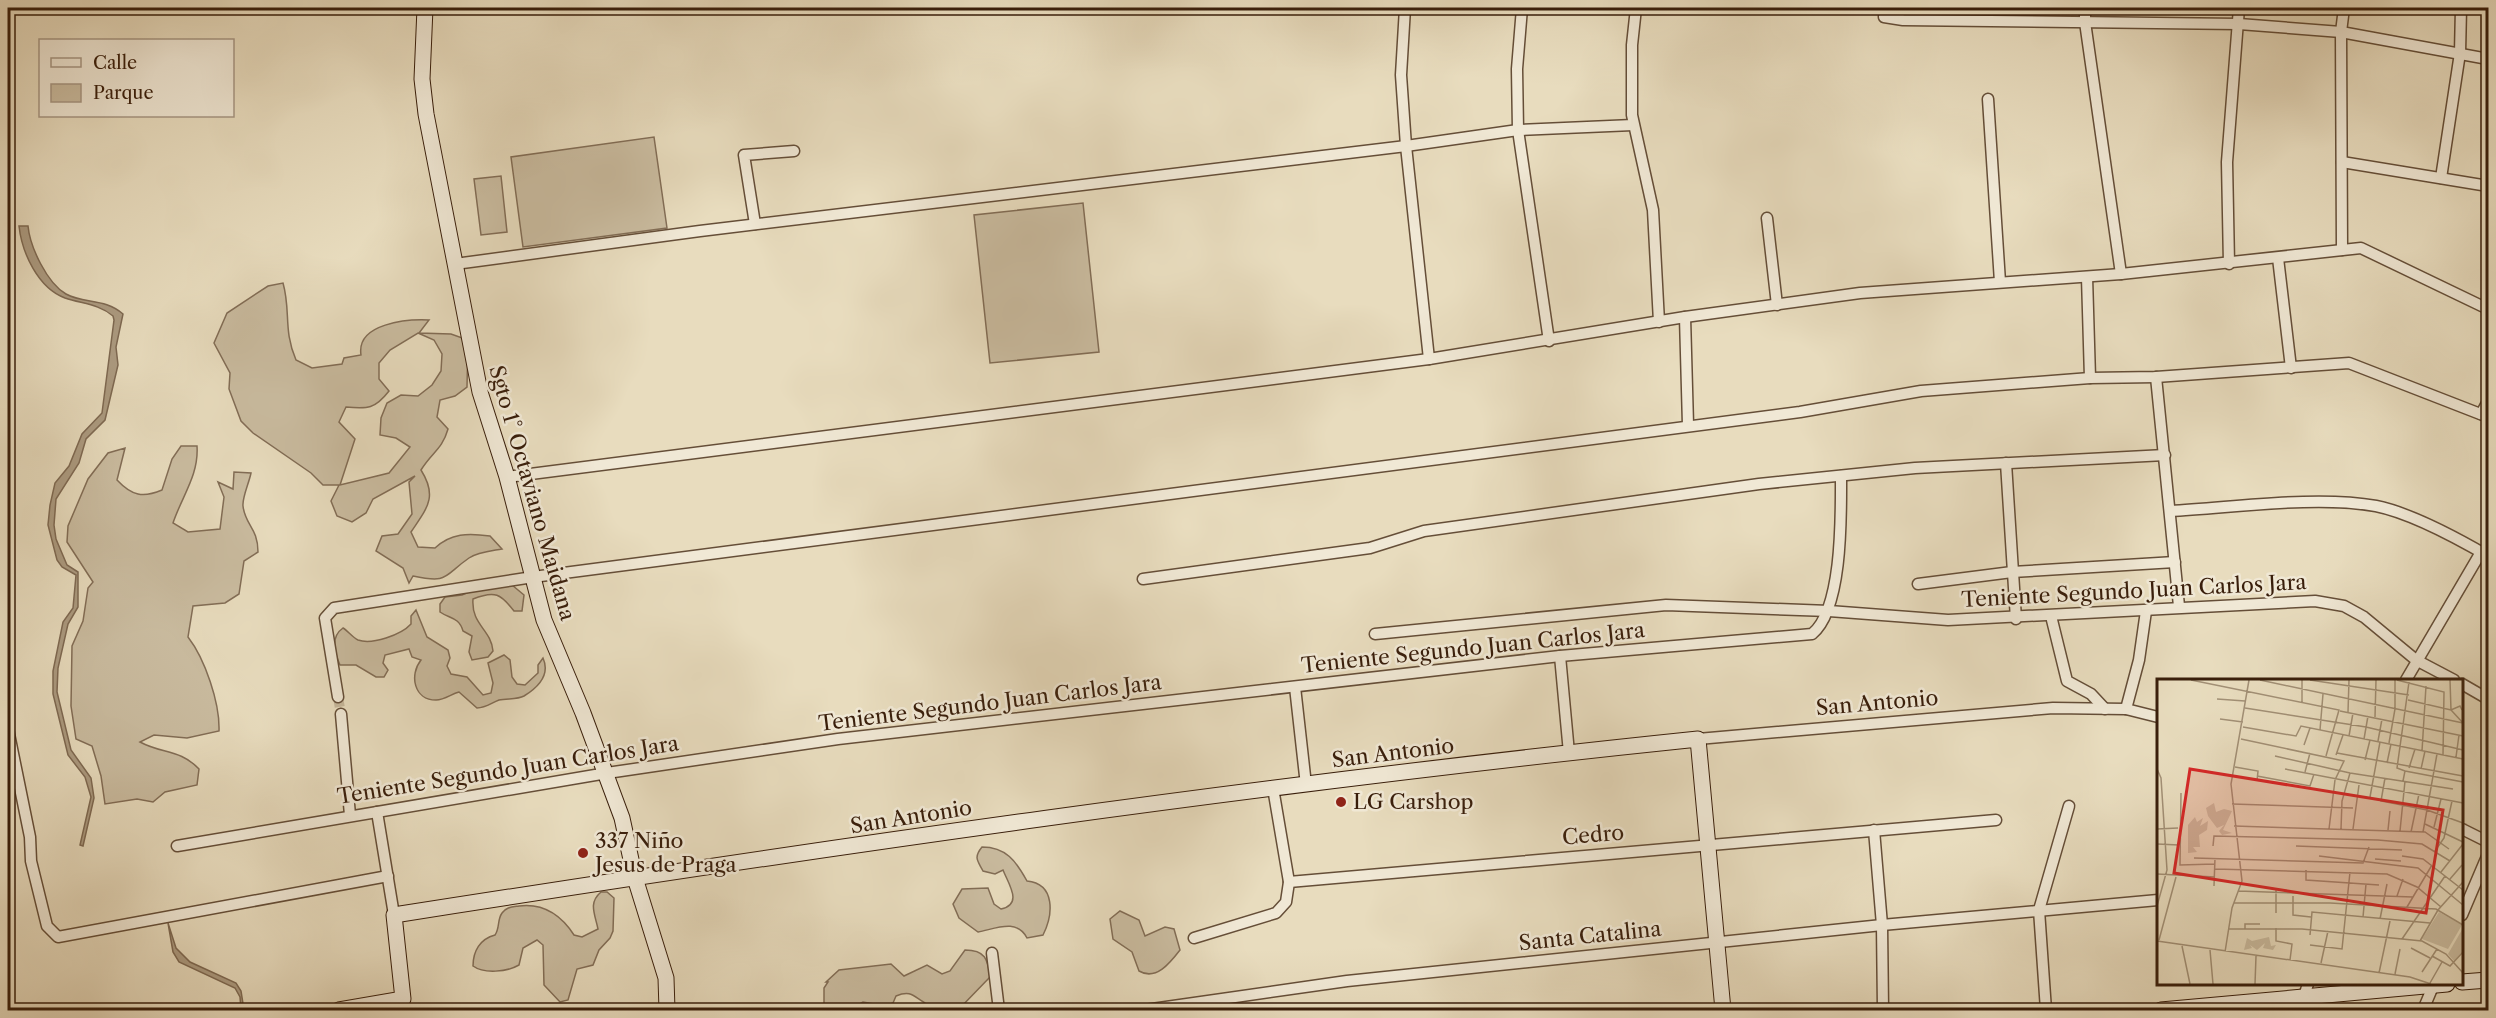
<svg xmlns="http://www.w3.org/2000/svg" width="2496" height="1018" font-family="'Libre Caslon Text',serif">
<rect width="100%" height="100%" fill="#e8dcbe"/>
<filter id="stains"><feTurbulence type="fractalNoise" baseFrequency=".00333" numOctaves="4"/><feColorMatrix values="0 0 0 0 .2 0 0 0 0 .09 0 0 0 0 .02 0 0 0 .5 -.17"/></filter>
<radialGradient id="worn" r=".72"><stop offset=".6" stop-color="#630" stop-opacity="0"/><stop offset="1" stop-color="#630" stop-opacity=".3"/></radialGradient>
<!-- green -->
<g fill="#cabca0" stroke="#826d56" stroke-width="1.5" fill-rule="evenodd">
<polygon points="654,137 667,228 523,247 511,157"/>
<polygon points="501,176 507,232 481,235 474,179"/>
<polygon points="1083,203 1099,352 990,363 974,215"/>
<path d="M283 283C291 311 283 330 296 360L312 368 342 364 344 358 361 355C356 323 408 319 429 320L419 333 451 334 468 340 467 387 455 396 440 400 437 417 448 429C442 450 432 452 421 470 438 497 427 508 411 532L418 547 435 548C451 533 468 533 490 536L502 549C491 551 478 552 469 558 443 576 449 584 413 576L409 583 403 568 376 551 382 536 398 534 412 514 409 482 415 476 373 499 366 513 352 522 337 516 331 501 339 485H323L311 473 253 433 241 421 229 389 230 373 214 343 227 313 268 286ZM418 333 434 340 442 354 441 371 432 385 418 396 401 395 387 403 381 418 380 435 396 438 410 447 389 473 340 485 355 439 339 422 346 407C368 409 375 409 389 391L379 379V363L390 350Z"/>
<path d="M181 446H197C199 475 182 496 173 523L188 532 220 529 224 497 218 482 233 489 234 472 251 473C249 483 242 498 243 506 245 525 258 528 258 552L244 561 239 594 225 603 193 606 188 637C205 659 220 703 219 731L187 738 154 735 140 742C162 754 180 749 199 769L197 785 165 792 153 802 137 799 105 804 101 776 92 746 76 739 71 706 72 646 83 621 88 588 93 582 67 542 68 526 88 479 108 453 125 448 117 480C132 496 143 498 162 490L172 459Z"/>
<path d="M512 585 524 595 522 611H514C501 594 495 590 473 599 471 625 491 629 493 651L488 657 472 660 469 652 472 636 463 631C459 617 450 619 440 612V604L445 597 462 595 478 588Z"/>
<path d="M416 610 427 637 448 650 450 658 447 666 451 674 467 677 483 695 491 693 493 683 488 663 504 655 510 660 512 677 517 684 525 685 538 673V665L543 658C551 676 537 688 524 696 517 700 507 698 499 700 491 703 486 708 477 708L459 692C451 694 445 700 436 700 414 700 409 675 421 660L412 657 409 649 385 655 383 663 388 670 384 677H376L356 665H340C334 652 330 637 343 628 348 631 353 638 358 640 372 645 401 635 411 624V616Z"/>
<path d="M982 847C1006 847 1016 861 1027 881 1056 884 1053 915 1043 935L1027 938C1017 918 995 929 978 932L959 918 953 904 962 889 988 888 994 904 1001 909C1023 904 1009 885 1003 870L995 874 983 871C978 861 973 858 982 847Z"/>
<path d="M601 892H607L614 898 613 931 610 938 599 950 593 965 577 969 568 1000 560 1002 544 985 543 945 537 940 523 948 519 965C507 972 484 974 473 966 473 951 480 939 495 935 500 928 497 920 502 913 506 907 512 907 519 906 543 903 561 915 574 935L582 937 598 929C595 914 588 903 601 892Z"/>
<path d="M1120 911 1139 920 1145 936 1165 927 1174 929 1180 950C1170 963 1156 981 1139 971L1132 952 1113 939 1110 919Z"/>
<path d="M965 950C985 950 988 959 990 977L959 1009C948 1009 934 1009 925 1003 913 996 911 990 896 996L893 1003 885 1006 863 1002 848 1010H824V988L828 982H826L839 970 891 964 904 976 927 965 942 974 950 971Z"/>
</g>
<!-- water -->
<g fill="#ac9b81" stroke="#7e6952" stroke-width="1.5">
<path d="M19 226H28C30 247 47 283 66 294 84 304 105 298 123 314L116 347 118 365 105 420 86 439 79 463 56 499 54 525 56 539 67 565 78 572V607L68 624 58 668 57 692 71 750 91 778 94 798 83 846 80 845 91 797 85 777 68 755 53 694V671L63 622 73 608 76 575 62 567 57 560 48 525 50 505 55 483 69 466 82 434 102 413 114 320 113 316C99 304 83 304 65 298 38 288 22 253 19 226Z"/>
<polygon points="168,923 176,948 190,962 236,983 241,991 244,1010 241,1010 240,997 235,988 179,962 173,952"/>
</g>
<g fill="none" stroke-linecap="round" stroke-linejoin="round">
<!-- street-tunnel -->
<polyline stroke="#c5b69a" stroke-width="10" stroke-dasharray="10 5" stroke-linecap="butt" points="338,697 341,714"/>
<defs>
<g id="street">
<polyline points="1405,8 1401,75 1406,146 1429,359"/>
<polyline points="1522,8 1517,69 1518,130 1549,341"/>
<polyline points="1636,8 1632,45 1632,115 1653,210 1659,322"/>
<polyline points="1885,8 1884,17 1903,20 2239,24 2341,32 2488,59"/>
<polyline points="2085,8 2085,22 2121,274"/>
<polyline points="1988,99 2000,282"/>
<polyline points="2342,162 2488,186"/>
<polyline points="2441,178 2460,53 2461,8"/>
<polyline points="1767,218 1777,305"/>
<polyline points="755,224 744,155 794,151"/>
<polyline points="2342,250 2341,32 2344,8"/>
<polyline points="2278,258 2291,368"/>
<polyline points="455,264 700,231 1406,146 1518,130 1633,125"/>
<polyline points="2229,264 2227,162 2239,8"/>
<polyline points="2087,277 2090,378"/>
<polyline points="1685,317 1688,425"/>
<polyline points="2156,377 2179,606"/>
<polyline points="2481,414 2488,401"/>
<polyline points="2006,463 2016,619"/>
<polyline points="507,477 1429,359 1685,317 1860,293 2121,274 2361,248 2488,309"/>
<path d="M2170 511C2232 508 2316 495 2376 506 2411 513 2457 538 2488 556"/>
<polyline points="1143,579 1370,548 1424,531 1759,484 1915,468 2165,455"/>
<polyline points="1918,584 2012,572 2175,562"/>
<polyline points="2051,616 2067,681 2091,694 2105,709"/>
<polyline points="1375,634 1666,605 1829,611 1948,620 2315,601 2344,606 2364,617 2416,660 2454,680"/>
<polyline points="1560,656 1569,753"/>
<polyline points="2406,680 2481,552"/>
<polyline points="2462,684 2488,699"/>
<polyline points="1295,687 1306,785"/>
<polyline points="338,697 325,618 334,608 533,577 1800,412 1921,391 2090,378 2156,377 2349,363 2488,417"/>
<polyline points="2126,709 2139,660 2146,611"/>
<polyline points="341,714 350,815"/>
<polyline points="8,729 30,837 31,861 47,926 58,937 388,876"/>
<polyline points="1698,739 2053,708 2126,709 2158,717"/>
<polyline points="1273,788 1289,882 1996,820"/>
<polyline points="377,812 394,915"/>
<polyline points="2462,829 2488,842"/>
<polyline points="1874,830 1882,925 1883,1010"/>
<path d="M177 846 607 773 838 739 1560 656 1812 634C1843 609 1841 514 1841 476"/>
<polyline points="2462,915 2488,854"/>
<polyline points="1194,938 1276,913 1286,902 1289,882"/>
<polyline points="992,953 999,1010"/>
<polyline points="2304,996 2308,984"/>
<polyline points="1145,1010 1347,981 1882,925 2158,900"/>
<polyline points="2046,1010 2039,910 2069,806"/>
<polyline points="2423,1010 2434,984"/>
</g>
<g id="secondary">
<polyline points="425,8 422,79 426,114 480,392 507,477 544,620 583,713 622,818 635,878 666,978 667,1010"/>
<polyline points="2462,982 2488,980"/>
<path d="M339 1010 403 999 394 915C827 847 1262 784 1698 739L1723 1010"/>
<polyline points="2161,1010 2447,984"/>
</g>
</defs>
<!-- street casing -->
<use href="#street" stroke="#654e38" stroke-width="13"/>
<!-- secondary casing -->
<use href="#secondary" stroke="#391e0b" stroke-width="17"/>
<!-- street -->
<use href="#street" stroke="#f0e8d5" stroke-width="10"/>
<!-- secondary -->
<use href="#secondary" stroke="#f0e8d5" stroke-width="15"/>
</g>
<!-- markers -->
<g fill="#8f2418" stroke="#f0e8d5" stroke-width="2">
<circle cx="1341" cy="802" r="6"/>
<circle cx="583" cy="853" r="6"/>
</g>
<g text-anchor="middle" stroke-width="5" stroke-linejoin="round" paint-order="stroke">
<!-- street labels -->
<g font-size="21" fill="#391e0b" stroke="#f0e8d5">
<text transform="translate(532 493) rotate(74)" y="7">Sgto 1° Octaviano Maidana</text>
<text transform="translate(2134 591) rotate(-3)" y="7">Teniente Segundo Juan Carlos Jara</text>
<text transform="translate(1473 648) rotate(-6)" y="7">Teniente Segundo Juan Carlos Jara</text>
<text transform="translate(990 703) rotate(-7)" y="7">Teniente Segundo Juan Carlos Jara</text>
<text transform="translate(1877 703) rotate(-5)" y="7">San Antonio</text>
<text transform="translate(1393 753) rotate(-7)" y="7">San Antonio</text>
<text transform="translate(508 770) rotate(-9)" y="7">Teniente Segundo Juan Carlos Jara</text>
<text transform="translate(911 817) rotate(-9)" y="7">San Antonio</text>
<text transform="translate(1593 835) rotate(-5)" y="7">Cedro</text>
<text transform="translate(1590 936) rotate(-6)" y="7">Santa Catalina</text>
</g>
<!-- poi labels -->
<g font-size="21" fill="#391e0b" stroke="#f0e8d5" text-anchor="start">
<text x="1353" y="809">LG Carshop</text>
<text x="595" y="848">337 Niño<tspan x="595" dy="24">Jesus de Praga</tspan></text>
</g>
</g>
<!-- overview -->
<g transform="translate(2157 679)">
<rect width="306" height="306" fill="#e8dcbe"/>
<path d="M57 124 59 133 67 130 75 132 66 151 75 154 65 156 62 152 67 146 60 149 51 137 49 129ZM38 138 40 143 46 139 43 147 51 142 50 151 42 156 43 168H36L40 173 31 174V146ZM282 233 305 246 291 270 265 260ZM306 249V272L297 282 291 275ZM112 258 114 267 119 266 116 271 106 269 108 264 100 271 93 266 95 269 87 271 90 259 95 262Z" fill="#cabca0"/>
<path fill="none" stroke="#a29076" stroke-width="1.5" d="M34 1 182 31 169 77M103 1 306 44M153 1 252 16M240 1 287 13 286 76M293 1 294 31 306 44M60 20 88 22M251 21 294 31 303 27 305 31M145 23V1M88 29 209 48 306 71M183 32 306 57M191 33 192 1M218 38 219 1M63 40 86 43M86 48 139 57 144 47 306 80M163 51 166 15M192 57 196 34M84 60 187 82 178 101 172 150M207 60 211 37M221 62 225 40M232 64 238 30V1M147 66 153 49M265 72 269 7M180 74 306 97M179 76 186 56M118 77 193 94 296 110M299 78 302 56M208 81 213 61M230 84 234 65M78 88 101 92 100 102M252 89 258 70M0 90 4 99 10 191 0 227M128 90 306 124M264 90 268 72M248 92 306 103M148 93 153 74M100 97 153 107 157 95M228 99 224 122 270 131 306 144M246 102 248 92 240 89 252 3M24 114 23 186 58 185M213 118 223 63M75 125 196 129M268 145 306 163M77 147 268 153 292 170M277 148 284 120M0 150 21 149M184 150 185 122 193 94M196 150 202 106M231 151 233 132M243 152 248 102M254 153 262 115M266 153 280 75M0 165 22 166M56 167 57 157 221 161 265 165 293 182M139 167 245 171M278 172 287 159 295 122M162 177 261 189 306 226M245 177 266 180 306 211M37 179 206 184 212 168M218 180 244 182M58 190 230 195 260 208 284 228M149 191V201L222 206M284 193 306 165M0 195 58 198M293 200 305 186M57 207 58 179M81 212 256 218M136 217V236L154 238M240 217 246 200M77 224H173L279 230 306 246M250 228 275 186M119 234V211M206 238 209 205M223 240 230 205M119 249V262L135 265 133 281M72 250H145L265 262 289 275 306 294M88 250V245H103M153 256 155 233 273 244M245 260 288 197M2 261 19 198M0 262 253 298 274 305M263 262 281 231 306 203M153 266 185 270 193 193M25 267 33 305M254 269 273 279M53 271 56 305M68 273 75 229 85 202 74 105 92 1M275 277 293 287 306 273M164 284 171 252M265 293 280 270M222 294 233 242M238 295 243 270M273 304 285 283M98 305 99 277"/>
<path fill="#d62828" fill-opacity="0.15" stroke="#d62828" stroke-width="3" d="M33 90 286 131 269 234 17 194Z"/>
<rect width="306" height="306" fill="none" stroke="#391e0b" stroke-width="3"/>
</g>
<!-- margin -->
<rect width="2496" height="1018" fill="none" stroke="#e8dcbe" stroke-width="30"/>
<rect x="9" y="9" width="2478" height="1000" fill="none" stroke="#391e0b" stroke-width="3"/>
<rect x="15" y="15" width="2466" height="988" fill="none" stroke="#391e0b" stroke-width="1.5"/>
<!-- legend -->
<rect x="39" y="39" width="195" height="78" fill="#f0e8d5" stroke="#a79784" stroke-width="1.5"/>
<rect x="51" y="58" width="30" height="9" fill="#f0e8d5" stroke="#a79784" stroke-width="1.5"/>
<text x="93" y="69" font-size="18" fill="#391e0b">Calle</text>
<rect x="51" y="84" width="30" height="18" fill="#cabca0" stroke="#a79784" stroke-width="1.5"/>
<text x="93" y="99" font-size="18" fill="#391e0b">Parque</text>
<rect width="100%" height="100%" filter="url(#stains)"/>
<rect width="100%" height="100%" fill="url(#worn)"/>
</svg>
